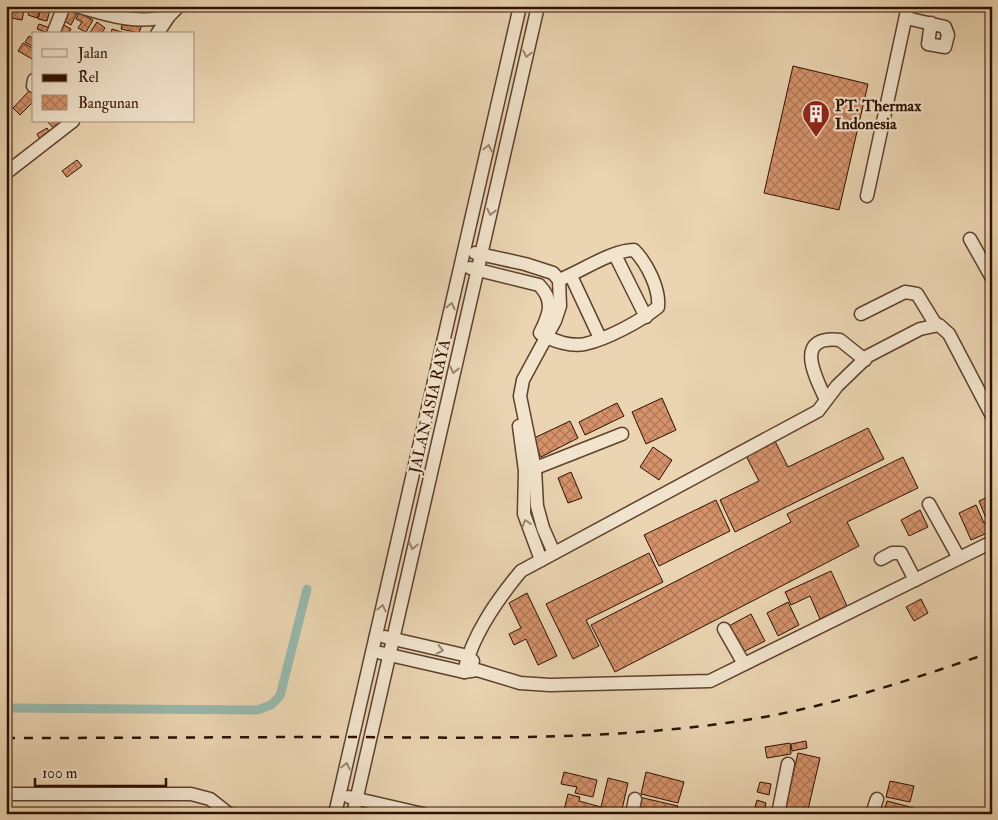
<svg xmlns="http://www.w3.org/2000/svg" width="998" height="820" font-family="'IM FELL Double Pica',serif">
<defs>
<pattern id="building-cross-hatch" width="8" height="8" patternUnits="userSpaceOnUse" patternTransform="scale(1.25)"><rect width="8" height="8" fill="#d6936b"/><path d="M0 0l8 8M0 8l8-8" fill="none" stroke="#ae7756"/></pattern>
</defs>
<rect width="100%" height="100%" fill="#ead4b1"/>
<filter id="stains"><feTurbulence type="fractalNoise" baseFrequency=".004" numOctaves="4"/><feColorMatrix values="0 0 0 0 .2 0 0 0 0 .09 0 0 0 0 .02 0 0 0 .5 -.17"/></filter>
<radialGradient id="worn" r=".72"><stop offset=".6" stop-color="#630" stop-opacity="0"/><stop offset="1" stop-color="#630" stop-opacity=".3"/></radialGradient>
<g fill="none" stroke-linecap="round" stroke-linejoin="round">
<!-- canal -->
<polyline stroke="#98b8ac" stroke-width="9" points="6,708 257,710 271,705 280,696 307,589"/>
</g>
<!-- building -->
<g fill="url(#building-cross-hatch)" stroke="#2f1001">
<polygon points="6,6 12,6 9,19 6,19"/>
<polygon points="13,6 25,6 22,20 11,18"/>
<polygon points="31,6 41,6 37,18 28,15"/>
<polygon points="42,6 51,6 47,21 38,19"/>
<polygon points="71,8 78,11 71,25 64,21"/>
<polygon points="79,13 93,20 86,32 78,28 82,22 76,19"/>
<polygon points="123,20 142,24 139,33 121,29"/>
<polygon points="97,22 105,28 101,34 89,34"/>
<polygon points="60,23 71,29 68,34 56,30"/>
<polygon points="39,24 50,28 48,33 37,29"/>
<polygon points="112,29 128,34 111,34"/>
<polygon points="29,36 34,39 34,47 25,42"/>
<polygon points="23,43 34,49 34,60 18,51"/>
<polygon points="793,66 868,84 839,210 764,193"/>
<polygon points="30,90 34,94 34,101 20,115 13,108"/>
<polygon points="47,121 65,121 56,131"/>
<polygon points="47,128 52,137 42,143 37,134"/>
<polygon points="77,160 82,166 67,177 62,171"/>
<polygon points="662,398 676,430 646,444 632,412"/>
<polygon points="617,403 624,416 585,435 579,422"/>
<polygon points="570,421 578,438 541,457 532,439"/>
<polygon points="868,428 884,459 735,532 720,500 759,481 746,456 775,441 788,467"/>
<polygon points="653,447 672,460 659,480 640,467"/>
<polygon points="903,457 918,488 847,522 859,546 615,672 591,625 791,522 787,514"/>
<polygon points="571,472 582,498 568,503 558,478"/>
<polygon points="992,495 992,516 986,518 979,501"/>
<polygon points="716,500 730,531 659,566 644,535"/>
<polygon points="976,505 984,523 992,519 992,531 971,540 959,513"/>
<polygon points="920,510 928,527 909,536 901,520"/>
<polygon points="649,553 663,582 586,620 599,646 573,659 546,604"/>
<polygon points="831,571 847,606 820,619 810,596 791,605 785,592"/>
<polygon points="527,593 557,656 538,665 526,639 514,645 509,634 521,628 509,603"/>
<polygon points="921,599 928,613 914,621 906,607"/>
<polygon points="788,602 799,625 778,636 767,613"/>
<polygon points="751,614 765,641 741,653 727,627"/>
<polygon points="806,741 807,748 792,751 791,744"/>
<polygon points="790,743 791,754 767,758 765,747"/>
<polygon points="798,753 820,758 807,814 784,814"/>
<polygon points="564,772 597,780 593,797 575,793 577,787 561,784"/>
<polygon points="646,772 684,782 678,803 641,794"/>
<polygon points="608,778 628,783 621,814 563,814 568,794 580,797 579,801 601,807"/>
<polygon points="890,781 914,786 910,802 886,797"/>
<polygon points="760,782 771,784 769,795 757,792"/>
<polygon points="992,791 992,811 988,810"/>
<polygon points="639,797 678,806 676,814 635,814"/>
<polygon points="757,800 766,803 764,814 753,814"/>
<polygon points="887,801 914,808 913,814 883,814"/>
</g>
<g fill="none" stroke-linecap="round" stroke-linejoin="round">
<defs>
<g id="minor">
<path d="M77 6C107 15 138 25 169 16"/>
<polyline points="906,18 941,26 945,27 948,35 945,47 928,44 931,23"/>
<polyline points="53,34 64,6"/>
<polyline points="157,34 169,16 179,6"/>
<polyline points="33,86 34,80"/>
<polyline points="6,173 73,121"/>
<polyline points="867,196 908,6"/>
<polyline points="970,239 992,278"/>
<polyline points="475,253 525,264 553,273 559,280 560,306 555,321 523,380 520,396 535,469 537,506 543,528 554,553"/>
<polyline points="615,255 646,317"/>
<path d="M470 268 539 285C555 301 549 315 540 333"/>
<polyline points="571,276 600,338"/>
<polyline points="861,314 905,292 917,294 936,325"/>
<path d="M541 334C553 341 571 347 585 344 607 339 641 321 658 307 660 289 647 263 634 250 612 250 580 272 559 280"/>
<path d="M826 400C815 376 793 335 840 340L865 360"/>
<polyline points="519,426 525,471 524,514 541,560"/>
<polyline points="528,471 622,434"/>
<polyline points="929,504 959,558"/>
<polyline points="881,559 892,553 901,553 915,580"/>
<polyline points="724,629 744,664"/>
<polyline points="385,637 468,656 473,661"/>
<polyline points="381,653 464,672 477,670 520,683 550,685 710,681 992,542"/>
<path d="M464 672C472 635 497 600 521 571L818 411 837 386 868 356 920 329 939 325 949 334 992 416"/>
<polyline points="6,794 191,794 210,799 229,814"/>
<polyline points="349,797 423,814"/>
<polyline points="335,814 520,6"/>
<polyline points="353,814 538,6"/>
<polyline points="632,814 635,799"/>
<polyline points="778,814 788,764"/>
<polyline points="872,814 877,799"/>
</g>
</defs>
<!-- minor casing -->
<use href="#minor" stroke="#5e412d" stroke-width="15"/>
<!-- minor -->
<use href="#minor" stroke="#f1e3cc" stroke-width="12"/>
<!-- rail -->
<path stroke="#2f1001" stroke-width="2.5" stroke-dasharray="9 9" stroke-linecap="butt" d="M6 738C121 738 237 737 352 737 477 738 602 740 726 723 817 711 905 682 992 652"/>
</g>
<!-- one-way arrows -->
<defs><path id="oneway-chevron" d="M-2-3.5L2.5 0L-2 3.5" fill="none" stroke-width="1.6" stroke-linecap="round" stroke-linejoin="round" transform="scale(1.25)"/></defs>
<g stroke="#9a8471">
<use href="#oneway-chevron" transform="translate(527 54) rotate(103)"/>
<use href="#oneway-chevron" transform="translate(488 148) rotate(-77)"/>
<use href="#oneway-chevron" transform="translate(491 212) rotate(103)"/>
<use href="#oneway-chevron" transform="translate(451 306) rotate(-77)"/>
<use href="#oneway-chevron" transform="translate(454 370) rotate(103)"/>
<use href="#oneway-chevron" transform="translate(526 523) rotate(-108)"/>
<use href="#oneway-chevron" transform="translate(413 546) rotate(103)"/>
<use href="#oneway-chevron" transform="translate(382 608) rotate(-77)"/>
<use href="#oneway-chevron" transform="translate(440 650) rotate(13)"/>
<use href="#oneway-chevron" transform="translate(346 766) rotate(-77)"/>
</g>
<!-- icons -->
<defs>
<symbol id="building-pin" viewBox="-11 -11 22 30"><path d="M0 17L-7.5 6A9.5 9.5 0 1 1 7.5 6Z" fill="#8f2418" stroke="#f1e3cc"/><path d="M-4-6H4V6H1V3H-1V6H-4ZM-2.5-4.3h1.7v1.8h-1.7ZM.8-4.3h1.7v1.8H.8ZM-2.5-1h1.7V.8h-1.7ZM.8-1h1.7V.8H.8Z" fill="#fff"/></symbol>
</defs>
<g fill-rule="evenodd">
<use href="#building-pin" x="800" y="98" width="32" height="43"/>
</g>
<g text-anchor="middle" stroke-width="4.5" stroke-linejoin="round" paint-order="stroke">
<!-- poi labels -->
<g font-size="16" font-weight="bold" fill="#2f1001" stroke="#f1e3cc" text-anchor="start">
<text x="835" y="111">PT. Thermax<tspan x="835" dy="18">Indonesia</tspan></text>
</g>
<!-- street labels -->
<g font-size="16" fill="#2f1001" stroke="#f1e3cc">
<text transform="translate(429 406) rotate(-77)" y="6">JALAN ASIA RAYA</text>
</g>
</g>
<!-- margin -->
<rect width="998" height="820" fill="none" stroke="#ead4b1" stroke-width="25"/>
<rect x="8" y="8" width="983" height="805" fill="none" stroke="#2f1001" stroke-width="2.5"/>
<rect x="12" y="12" width="973" height="795" fill="none" stroke="#2f1001"/>
<!-- legend -->
<rect x="32" y="32" width="162" height="90" fill="#f1e3cc" stroke="#a38f7b"/>
<rect x="42" y="49" width="25" height="8" fill="#f1e3cc" stroke="#a38f7b"/>
<text x="78" y="58" font-size="15" fill="#2f1001">Jalan</text>
<rect x="42" y="74" width="25" height="8" fill="#2f1001" stroke="#a38f7b"/>
<text x="78" y="82" font-size="15" fill="#2f1001">Rel</text>
<rect x="42" y="95" width="25" height="15" fill="url(#building-cross-hatch)" stroke="#a38f7b"/>
<text x="78" y="108" font-size="15" fill="#2f1001">Bangunan</text>
<!-- scale -->
<path d="M35 778v8h131v-8" fill="none" stroke="#2f1001" stroke-width="2.5"/>
<text x="42" y="778" font-size="15" fill="#2f1001" stroke="#f1e3cc" stroke-width="4" paint-order="stroke">100 m</text>
<rect width="100%" height="100%" filter="url(#stains)"/>
<rect width="100%" height="100%" fill="url(#worn)"/>
</svg>
